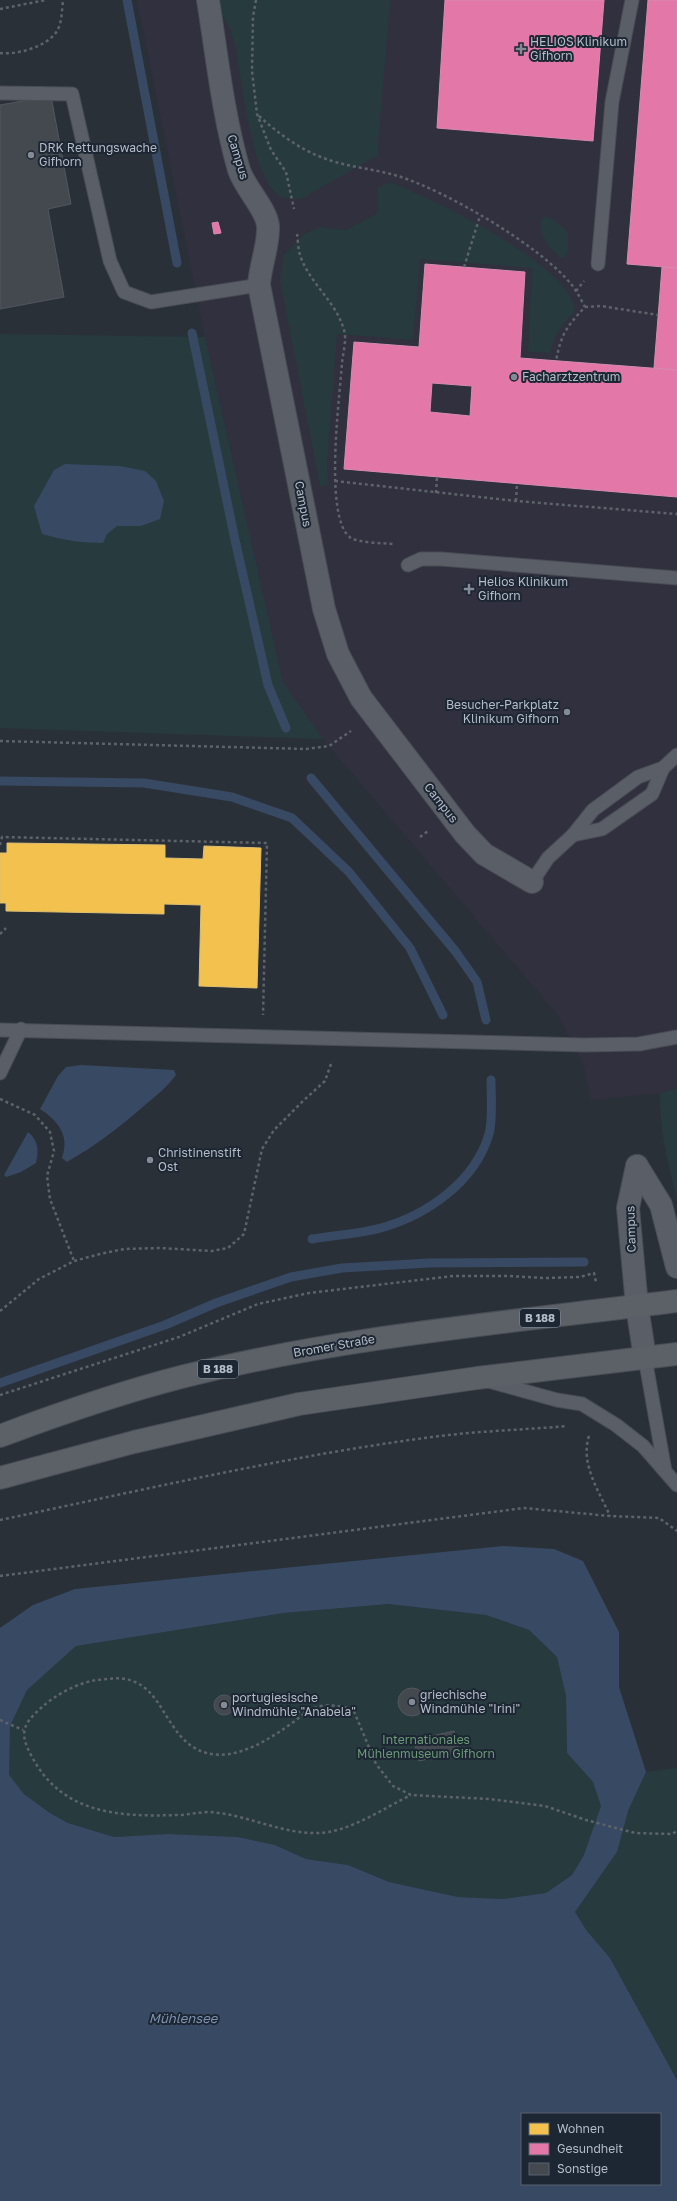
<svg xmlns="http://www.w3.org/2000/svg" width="677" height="2201" font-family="'Golos Text',sans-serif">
<rect width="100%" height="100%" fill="#2a3038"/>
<!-- medical -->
<polygon fill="#31303e" points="137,0 677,0 677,1088 660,1093 591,1100 584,1066 558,1015 310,724 283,682 205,337"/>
<!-- green -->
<g fill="#273a3e">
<path d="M218 0H390L377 156 301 199C293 199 283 199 277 194 249 173 242 72 233 37 229 24 220 14 218 0Z"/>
<path d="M389 182C428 196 575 266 575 312 562 323 553 336 551 353L528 352 532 268 420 259 413 340 337 334 327 464 328 485 320 486 280 280 283 256 304 234 320 227 346 230 378 213V188Z"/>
<path d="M545 217 553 219 568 232V252L563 258C551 255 538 232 541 221Z"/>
<polygon points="0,334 205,337 283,682 323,739 0,728"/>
<path d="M677 1088V1201C669 1165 659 1131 660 1093Z"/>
<polygon points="388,1604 486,1615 529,1630 557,1657 566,1696 567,1753 593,1782 601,1806 628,1811 646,1772 677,1768 677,2080 610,1958 587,1931 575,1912 617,1852 584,1855 572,1875 546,1893 503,1899 458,1897 389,1882 348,1865 306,1859 275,1845 238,1837 168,1834 114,1837 68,1823 50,1813 24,1794 0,1766 0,1684 27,1689 76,1646 284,1613"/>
</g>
<!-- water -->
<g fill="#384963" fill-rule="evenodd">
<path d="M65 464 120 466 145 471 156 481 164 501 160 519 141 526H117L107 534 103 543C82 543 62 540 42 534L34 506 54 470Z"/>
<path d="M81 1065 174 1070 176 1075C167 1087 156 1096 145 1105 120 1127 95 1146 67 1162L62 1158C70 1135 58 1121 40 1109L58 1076 66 1067Z"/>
<path d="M28 1132C38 1140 39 1150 36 1163L21 1172 6 1177 4 1175Z"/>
<path d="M503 1546 554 1549 583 1561 619 1632V1687L646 1772 628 1811 617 1852 575 1912 587 1931 610 1958 677 2080V2201H0V1628L33 1605 75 1589ZM388 1604 486 1615 529 1630 557 1657 566 1696 567 1753 593 1782 601 1806 584 1855 572 1875 546 1893 503 1899 458 1897 389 1882 348 1865 306 1859 275 1845 238 1837 168 1834 114 1837 68 1823 50 1813 24 1794 9 1775 10 1726 27 1690 76 1646 284 1613ZM522 2114H660V2184H522Z"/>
</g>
<!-- homes -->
<polygon fill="#f2c14e" stroke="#dfc073" points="7,843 165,845 165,858 203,859 204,846 261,848 257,988 199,986 201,905 164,904 164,914 6,911 6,903 0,903 0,853 7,853"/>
<!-- health -->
<g fill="#e377a8" stroke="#d58cb2" fill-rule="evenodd">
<polygon points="445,0 604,0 593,141 437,128"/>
<polygon points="648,0 677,0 677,268 627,264"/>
<polygon points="218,222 221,233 214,234 212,223"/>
<path d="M425 264 525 272 520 358 677 370V497L344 469 354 342 419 347ZM432 383 472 386 470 416 430 412Z"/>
<polygon points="662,267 677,268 677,370 654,368"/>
</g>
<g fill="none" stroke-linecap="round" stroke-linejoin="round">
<!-- stream -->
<g stroke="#384963" stroke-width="9">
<polyline points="127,0 177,263"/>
<polyline points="192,333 235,540 268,685 286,728"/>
<polyline points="311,778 456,952 477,982 486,1020"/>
<polyline points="0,781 144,783 232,797 292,818 349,872 410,948 443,1015"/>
<path d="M312 1239C335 1235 359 1234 381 1228 427 1215 475 1182 489 1134 493 1120 491 1095 491 1080"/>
<polyline points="0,1383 165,1325 216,1303 291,1277 342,1268 429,1263 584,1262"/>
</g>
</g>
<!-- building -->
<g fill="#444950" stroke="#52575f">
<polygon points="51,96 71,204 48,209 64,297 0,309 0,105"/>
<circle cx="412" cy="1702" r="14"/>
<circle cx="224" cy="1705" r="10"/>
<polygon points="454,1731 459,1752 419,1761 414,1740"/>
</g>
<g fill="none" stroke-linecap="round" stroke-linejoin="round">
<defs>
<g id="lane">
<polyline points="0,93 72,94 110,261 124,292 151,302 259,285"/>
<polyline points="598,264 612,102 632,0"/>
<polyline points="408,565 421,559 441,559 677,578"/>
<polyline points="573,835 602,829 652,794 663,768"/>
<polyline points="532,882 548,858 573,835 593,810 638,777 663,768 677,755"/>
<polyline points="0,1030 585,1045 639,1044 677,1037"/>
<polyline points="0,1073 21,1029"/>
<polyline points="645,1358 665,1471"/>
<polyline points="488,1381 557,1400 582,1404 616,1425 643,1446 677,1485"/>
</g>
<g id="street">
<path d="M208 0C217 56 223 115 239 170 245 188 267 210 268 226 269 246 260 265 259 285L324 609 338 654 361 698 465 834 484 854 532 882"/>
<polyline points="637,1166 628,1208 637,1306 645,1358"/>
<polyline points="637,1166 661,1205 677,1267"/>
</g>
<g id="primary">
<path d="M0 1436C61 1413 122 1392 185 1376 347 1336 512 1322 677 1301"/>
<polyline points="0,1478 134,1442 299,1404 477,1378 677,1354"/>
</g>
</defs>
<!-- lane casing -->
<use href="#lane" stroke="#484c53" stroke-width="15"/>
<!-- street casing -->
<use href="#street" stroke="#484c53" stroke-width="24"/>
<!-- primary casing -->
<use href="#primary" stroke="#484c55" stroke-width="24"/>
<!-- path -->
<g stroke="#5d636a" stroke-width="2.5" stroke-dasharray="3 3" stroke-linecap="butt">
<polyline points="256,0 253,17 252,71 257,114 271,150 286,172 294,209"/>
<polyline points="0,9 46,0"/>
<path d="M0 53C17 55 47 47 57 31 62 23 62 9 63 0"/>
<path d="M259 116C282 137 308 155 339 163 358 168 378 170 398 176 446 191 539 245 571 284 577 291 581 300 585 307 567 326 561 334 556 361"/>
<path d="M297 234C298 240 298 249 300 255 309 283 336 301 344 330 347 339 343 353 342 363 340 395 323 520 351 538 360 543 382 543 393 544L394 546"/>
<polyline points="464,267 480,216"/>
<polyline points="576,291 584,281"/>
<polyline points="585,307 601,306 658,315"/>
<polyline points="335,481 516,501 677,514"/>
<polyline points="436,493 437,477"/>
<polyline points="516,501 517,483"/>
<polyline points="0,741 306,749 329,746 351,731"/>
<polyline points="420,837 428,831"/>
<polyline points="0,845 2,837 267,843 263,1015"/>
<polyline points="0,934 6,928"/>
<polyline points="0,1099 35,1115 50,1132 54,1151 47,1176 50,1199 74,1261"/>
<polyline points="0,1311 39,1279 74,1261 100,1254 124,1249 160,1248 212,1251 228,1248 244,1234 262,1149 274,1130 304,1100 325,1081 332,1061"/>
<polyline points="0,1395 179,1337 258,1304 309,1293 453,1276 509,1276 545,1278 580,1277 594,1273 596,1282"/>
<path d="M589 1436C580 1464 599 1491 610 1516"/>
<path d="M0 1520C143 1490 287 1456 432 1437 477 1431 522 1430 567 1426"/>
<polyline points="0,1576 524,1508 610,1516 659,1518 677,1531"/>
<path d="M291 1710C309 1715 305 1710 321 1706 331 1704 343 1707 353 1709L376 1764 393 1786 411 1795 489 1799 545 1806 586 1820 635 1833 672 1834 677 1831"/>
<path d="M304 1714C265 1744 209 1782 173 1726 162 1711 154 1690 135 1682 122 1676 110 1679 97 1680 77 1683 55 1695 41 1708 23 1724 19 1733 31 1755 61 1814 118 1817 177 1815 188 1815 198 1812 209 1812 246 1814 281 1834 317 1833 348 1833 384 1808 411 1795"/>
<polyline points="0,1720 23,1730"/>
</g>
<!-- lane -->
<use href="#lane" stroke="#5a5e66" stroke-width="13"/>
<!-- street -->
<use href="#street" stroke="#5a5e66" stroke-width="22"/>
<!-- primary -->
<use href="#primary" stroke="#5c6168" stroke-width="22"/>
</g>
<!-- markers -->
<g fill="#848b96" stroke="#1d2633" stroke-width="1.5">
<path d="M519 43h4v4h4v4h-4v4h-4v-4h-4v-4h4z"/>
<circle cx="31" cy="155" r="4"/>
<circle cx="514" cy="377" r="4"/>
<path d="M467 583h4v4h4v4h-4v4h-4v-4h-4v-4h4z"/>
<circle cx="567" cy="712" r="4"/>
<circle cx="150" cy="1160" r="4"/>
<circle cx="412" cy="1702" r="4"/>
<circle cx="224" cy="1705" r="4"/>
</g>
<g text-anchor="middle" stroke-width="4" stroke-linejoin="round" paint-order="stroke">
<!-- shield labels -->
<g fill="#1d2633" stroke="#878f9c" stroke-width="1">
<rect x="520" y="1309" width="40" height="18" rx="3"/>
<rect x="198" y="1360" width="40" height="18" rx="3"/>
</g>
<g font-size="11" font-weight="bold" fill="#b4bcc9">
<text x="540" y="1322">B 188</text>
<text x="218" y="1373">B 188</text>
</g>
<!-- poi labels -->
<g font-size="12" fill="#b4bcc9" stroke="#1d2633" text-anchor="start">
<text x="530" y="46">HELIOS Klinikum<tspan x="530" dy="14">Gifhorn</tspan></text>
<text x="39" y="152">DRK Rettungswache<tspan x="39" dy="14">Gifhorn</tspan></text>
<text x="522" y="381">Facharztzentrum</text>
<text x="478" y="586">Helios Klinikum<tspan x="478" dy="14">Gifhorn</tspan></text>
<text x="559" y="709" text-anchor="end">Besucher-Parkplatz<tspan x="559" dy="14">Klinikum Gifhorn</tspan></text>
<text x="158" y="1157">Christinenstift<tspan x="158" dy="14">Ost</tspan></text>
<text x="420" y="1699">griechische<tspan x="420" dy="14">Windmühle "Irini"</tspan></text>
<text x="232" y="1702">portugiesische<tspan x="232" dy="14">Windmühle "Anabela"</tspan></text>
</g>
<!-- street labels -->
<g font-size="12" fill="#b4bcc9" stroke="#1d2633">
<text transform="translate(238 157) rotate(73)" y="4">Campus</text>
<text transform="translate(303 504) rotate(79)" y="4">Campus</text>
<text transform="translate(441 803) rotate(52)" y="4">Campus</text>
<text transform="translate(631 1229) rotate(-92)" y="4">Campus</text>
<text transform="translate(334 1346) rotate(-10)" y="4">Bromer Straße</text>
</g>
<!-- park labels -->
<g font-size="12" fill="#6b9a76" stroke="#1d2633">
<text x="426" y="1744">Internationales<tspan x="426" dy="14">Mühlenmuseum Gifhorn</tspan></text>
</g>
<!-- water labels -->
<g font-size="13" font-style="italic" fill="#7c92b1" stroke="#1d2633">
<text x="183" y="2023">Mühlensee</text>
</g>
</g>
<!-- legend -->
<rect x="521" y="2113" width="140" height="72" fill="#1d2633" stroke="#59626f"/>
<rect x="529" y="2123" width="20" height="12" fill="#f2c14e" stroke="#59626f"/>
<text x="557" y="2133" font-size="12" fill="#b4bcc9">Wohnen</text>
<rect x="529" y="2143" width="20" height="12" fill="#e377a8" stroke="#59626f"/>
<text x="557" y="2153" font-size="12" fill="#b4bcc9">Gesundheit</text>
<rect x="529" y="2163" width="20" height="12" fill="#444950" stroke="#59626f"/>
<text x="557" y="2173" font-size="12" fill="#b4bcc9">Sonstige</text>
</svg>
